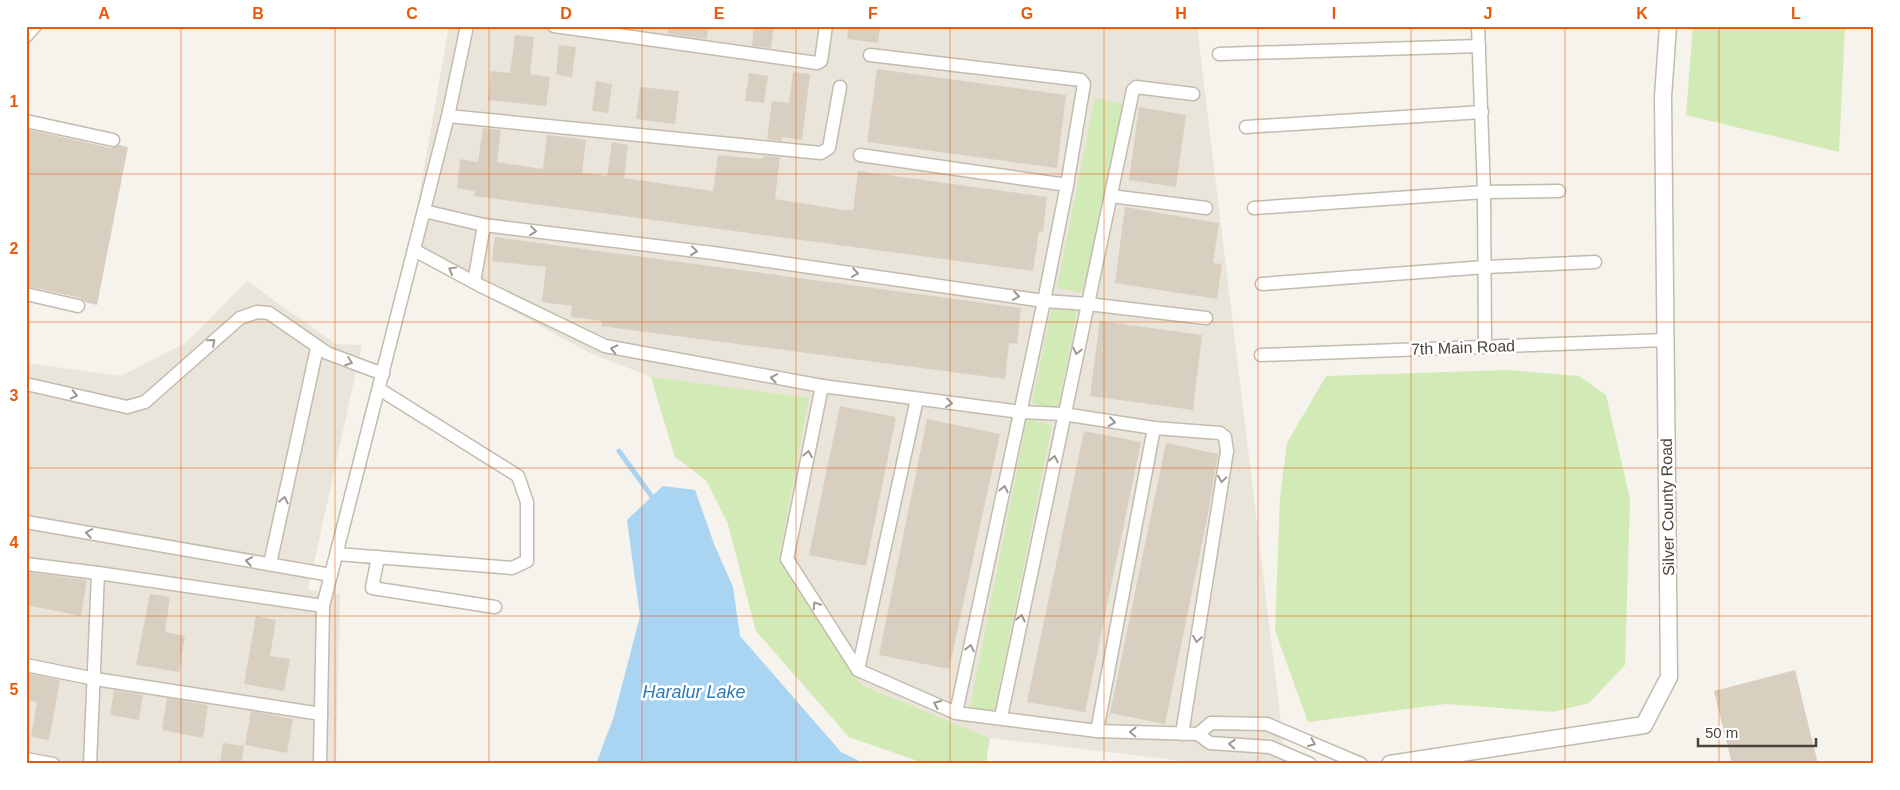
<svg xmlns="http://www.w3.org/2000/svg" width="1900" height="790" font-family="Helvetica,sans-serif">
<rect width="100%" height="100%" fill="#f6f3ec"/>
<!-- residential -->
<g fill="#eae5da">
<polygon points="449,26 1197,26 1286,764 1208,764 990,738 986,764 927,764 849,737 756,631 728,524 706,480 675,457 651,377 588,352 409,254"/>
<polygon points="247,281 336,344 362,345 308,590 340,594 336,764 26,764 26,363 121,376 187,342"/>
</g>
<!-- green -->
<g fill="#d2eab5">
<polygon points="1693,26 1845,26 1839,152 1686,115"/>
<polygon points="1095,98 1123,104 1085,293 1057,288"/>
<polygon points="1052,306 1077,311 1058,409 1032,403"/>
<polygon points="1507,370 1579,376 1606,395 1630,499 1625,665 1589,703 1553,712 1446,704 1308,722 1275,631 1280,497 1287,443 1326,376"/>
<polygon points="651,377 809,398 779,557 861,685 989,738 986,764 927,764 849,737 756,631 728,524 706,480 675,457"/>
<polygon points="1027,419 1052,425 994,713 970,708"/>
</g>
<!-- water -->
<polygon fill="#a9d4f2" points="663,486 695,490 714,544 733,587 740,636 841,752 865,764 596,764 614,716 640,616 627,520"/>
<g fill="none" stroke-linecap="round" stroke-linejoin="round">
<!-- stream -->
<polyline stroke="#a9d4f2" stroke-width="5" points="619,451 655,501"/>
</g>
<!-- building -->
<g fill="#d8cfc1">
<polygon points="668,26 708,26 707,39 668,34"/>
<polygon points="754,26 774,26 771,48 752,46"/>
<polygon points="848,26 880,26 878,43 847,39"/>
<polygon points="515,35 534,37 530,74 550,77 546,106 488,100 491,71 510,73"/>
<polygon points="559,45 576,47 572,77 556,75"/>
<polygon points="877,69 1066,95 1057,168 867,142"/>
<polygon points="793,72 810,74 802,140 782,137 782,141 767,139 772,101 789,103"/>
<polygon points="749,73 768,76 764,103 745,101"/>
<polygon points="596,81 612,84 608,113 592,111"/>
<polygon points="640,87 679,91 675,124 636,119"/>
<polygon points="1139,107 1186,115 1176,187 1129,180"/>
<polygon points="483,128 501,130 497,162 543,169 547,135 574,138 586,140 582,173 607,176 612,142 628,145 624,178 713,191 718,155 761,159 765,156 780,157 775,199 844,210 853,210 858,171 1047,197 1043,232 1039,231 1033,271 474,196 475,191 457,188 460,159 478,162"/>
<polygon points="26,129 111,148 119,145 128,147 97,305 85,302 80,298 26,286"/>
<polygon points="1125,207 1219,223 1213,263 1222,264 1217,299 1115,283"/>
<polygon points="495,237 1021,308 1017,344 1009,343 1005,379 601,326 602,321 571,317 572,306 542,302 546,267 492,261"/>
<polygon points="1100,321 1202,335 1193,410 1090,396"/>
<polygon points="840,406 896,417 866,566 809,555"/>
<polygon points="927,419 1000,434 949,669 879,655"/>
<polygon points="1084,431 1141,442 1085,712 1027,702"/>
<polygon points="1166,443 1218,454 1208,514 1165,724 1110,713"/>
<polygon points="26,572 87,580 81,616 26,605"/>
<polygon points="150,594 170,597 165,632 185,636 179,672 136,665"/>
<polygon points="256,616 276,620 270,656 290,659 284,691 244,684"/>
<polygon points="1795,670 1818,764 1732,764 1714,691"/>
<polygon points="26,673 60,680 49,740 31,737 37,702 26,700"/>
<polygon points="114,690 143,695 139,720 110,715"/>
<polygon points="167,698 208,705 203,738 162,730"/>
<polygon points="251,711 293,719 287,753 245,745"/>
<polygon points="223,743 244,746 241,764 220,764"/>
</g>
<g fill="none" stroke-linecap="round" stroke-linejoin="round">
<defs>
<g id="minor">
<polyline points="554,26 817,63 821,61 826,26"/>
<polyline points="1478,26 1484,192 1485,346"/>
<polyline points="26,36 35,26"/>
<polyline points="1219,54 1479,46"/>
<polyline points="870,55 1081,80 1084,84 1067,185 1044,301 956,713"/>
<polyline points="448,116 821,153 829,148 840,87"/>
<polyline points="26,121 113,140"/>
<polyline points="1246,127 1482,112"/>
<polyline points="860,155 1067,185"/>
<polyline points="1111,196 1206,208"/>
<polyline points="1254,208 1484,192 1559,191"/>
<polyline points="424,211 484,225 713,253 1044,301 1088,304 1206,318"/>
<polyline points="414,250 481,286 605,346 822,386"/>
<polyline points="474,282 484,225"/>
<polyline points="1262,284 1485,267 1595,262"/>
<polyline points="26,294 78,306"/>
<polyline points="1261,355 1665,340"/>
<polyline points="26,384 127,407 145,402 240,318 257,312 269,313 327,353 383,374"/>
<polyline points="26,522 331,575"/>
<polyline points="337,554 512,568 527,561 527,502 518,476 379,389"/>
<polyline points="378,557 372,588 495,607"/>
<polyline points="26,564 98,573"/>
<polyline points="270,564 317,348"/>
<polyline points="323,606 448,116 467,26"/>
<polyline points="26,665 95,679 321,714"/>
<polyline points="858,670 917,399"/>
<polyline points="1001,717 1133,90 1136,87 1193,94"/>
<polyline points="1097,731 1154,428"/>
<polyline points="1182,734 1227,451 1225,437 1220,433 1154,428 1063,414 1021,412 822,386 787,559 858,670 956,713 1097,731 1198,734 1211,723 1267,724 1361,764"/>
<polyline points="1198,734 1210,743 1270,747 1310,764"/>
<polyline points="26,759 53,764"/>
<polyline points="90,764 98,573 323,606 320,764"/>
</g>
<polyline id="tertiary" points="1390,764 1644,725 1669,677 1663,97 1668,26"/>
</defs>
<!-- minor casing -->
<use href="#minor" stroke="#c2bbae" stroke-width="15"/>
<!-- tertiary casing -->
<use href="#tertiary" stroke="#c2bbae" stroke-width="19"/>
<!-- minor -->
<use href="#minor" stroke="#fff" stroke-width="12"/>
<!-- tertiary -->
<use href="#tertiary" stroke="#fff" stroke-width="16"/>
</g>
<!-- one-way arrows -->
<defs><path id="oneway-chevron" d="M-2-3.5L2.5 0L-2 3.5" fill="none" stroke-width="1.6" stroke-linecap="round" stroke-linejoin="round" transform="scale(1.25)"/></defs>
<g stroke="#9c9892">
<use href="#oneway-chevron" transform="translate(533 231) rotate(7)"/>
<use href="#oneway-chevron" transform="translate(694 251) rotate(7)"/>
<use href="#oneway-chevron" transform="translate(452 270) rotate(-151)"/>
<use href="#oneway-chevron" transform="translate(855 273) rotate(8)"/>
<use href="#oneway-chevron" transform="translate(1016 296) rotate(8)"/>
<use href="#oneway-chevron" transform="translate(212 342) rotate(-41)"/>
<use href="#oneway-chevron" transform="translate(614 349) rotate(-167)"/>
<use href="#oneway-chevron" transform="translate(1077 351) rotate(103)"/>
<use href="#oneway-chevron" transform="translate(349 362) rotate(20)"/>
<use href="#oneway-chevron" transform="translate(774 378) rotate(-170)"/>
<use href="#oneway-chevron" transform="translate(74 395) rotate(13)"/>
<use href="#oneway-chevron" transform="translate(949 403) rotate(7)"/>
<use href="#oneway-chevron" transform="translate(1112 422) rotate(9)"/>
<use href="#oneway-chevron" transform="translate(808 454) rotate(-79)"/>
<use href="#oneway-chevron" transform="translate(1054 459) rotate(-78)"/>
<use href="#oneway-chevron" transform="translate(1222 479) rotate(99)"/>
<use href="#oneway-chevron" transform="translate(1004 489) rotate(-78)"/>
<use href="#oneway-chevron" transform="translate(284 500) rotate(-78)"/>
<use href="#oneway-chevron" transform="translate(89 533) rotate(-170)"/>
<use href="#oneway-chevron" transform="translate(249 561) rotate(-170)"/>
<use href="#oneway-chevron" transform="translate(816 605) rotate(-123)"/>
<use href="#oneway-chevron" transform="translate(1021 618) rotate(-78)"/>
<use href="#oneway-chevron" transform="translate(1197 639) rotate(99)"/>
<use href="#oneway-chevron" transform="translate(970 648) rotate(-78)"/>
<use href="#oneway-chevron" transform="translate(937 704) rotate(-156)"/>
<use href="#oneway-chevron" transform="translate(1133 732) rotate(-179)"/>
<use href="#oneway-chevron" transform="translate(1312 743) rotate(23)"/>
<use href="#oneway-chevron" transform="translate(1232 744) rotate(-177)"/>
</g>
<!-- grid -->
<path fill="none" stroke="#e8590c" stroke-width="1" stroke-opacity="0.55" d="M181 26V764M335 26V764M489 26V764M642 26V764M796 26V764M950 26V764M1104 26V764M1258 26V764M1411 26V764M1565 26V764M1719 26V764M26 174H1874M26 322H1874M26 468H1874M26 616H1874"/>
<g text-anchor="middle" stroke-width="5" stroke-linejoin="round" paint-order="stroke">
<!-- street labels -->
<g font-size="16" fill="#4b4439" stroke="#fff">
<text transform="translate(1463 347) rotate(-2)" y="6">7th Main Road</text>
<text transform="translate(1667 507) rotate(-91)" y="6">Silver County Road</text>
</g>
<!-- water labels -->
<g font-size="18" font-style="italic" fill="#2e7ab2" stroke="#fff">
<text x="694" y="698">Haralur Lake</text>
</g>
</g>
<!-- border -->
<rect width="1900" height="790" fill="none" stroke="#ffffff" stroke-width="55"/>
<!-- scale -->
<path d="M1698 738v8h118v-8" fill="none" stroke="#4b4439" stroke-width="2.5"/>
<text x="1705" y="738" font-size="15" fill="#4b4439" stroke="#ffffff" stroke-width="4" paint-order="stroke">50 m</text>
<rect x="28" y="28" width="1844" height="734" fill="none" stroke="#e8590c" stroke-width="2"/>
<g font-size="16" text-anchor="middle" font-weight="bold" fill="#e8590c">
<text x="104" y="19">A</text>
<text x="258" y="19">B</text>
<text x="412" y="19">C</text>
<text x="566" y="19">D</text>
<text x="719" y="19">E</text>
<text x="873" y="19">F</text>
<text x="1027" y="19">G</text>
<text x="1181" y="19">H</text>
<text x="1334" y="19">I</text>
<text x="1488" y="19">J</text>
<text x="1642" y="19">K</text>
<text x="1796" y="19">L</text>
<text x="14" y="107">1</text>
<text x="14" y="254">2</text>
<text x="14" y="401">3</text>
<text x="14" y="548">4</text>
<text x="14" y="695">5</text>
</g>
</svg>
